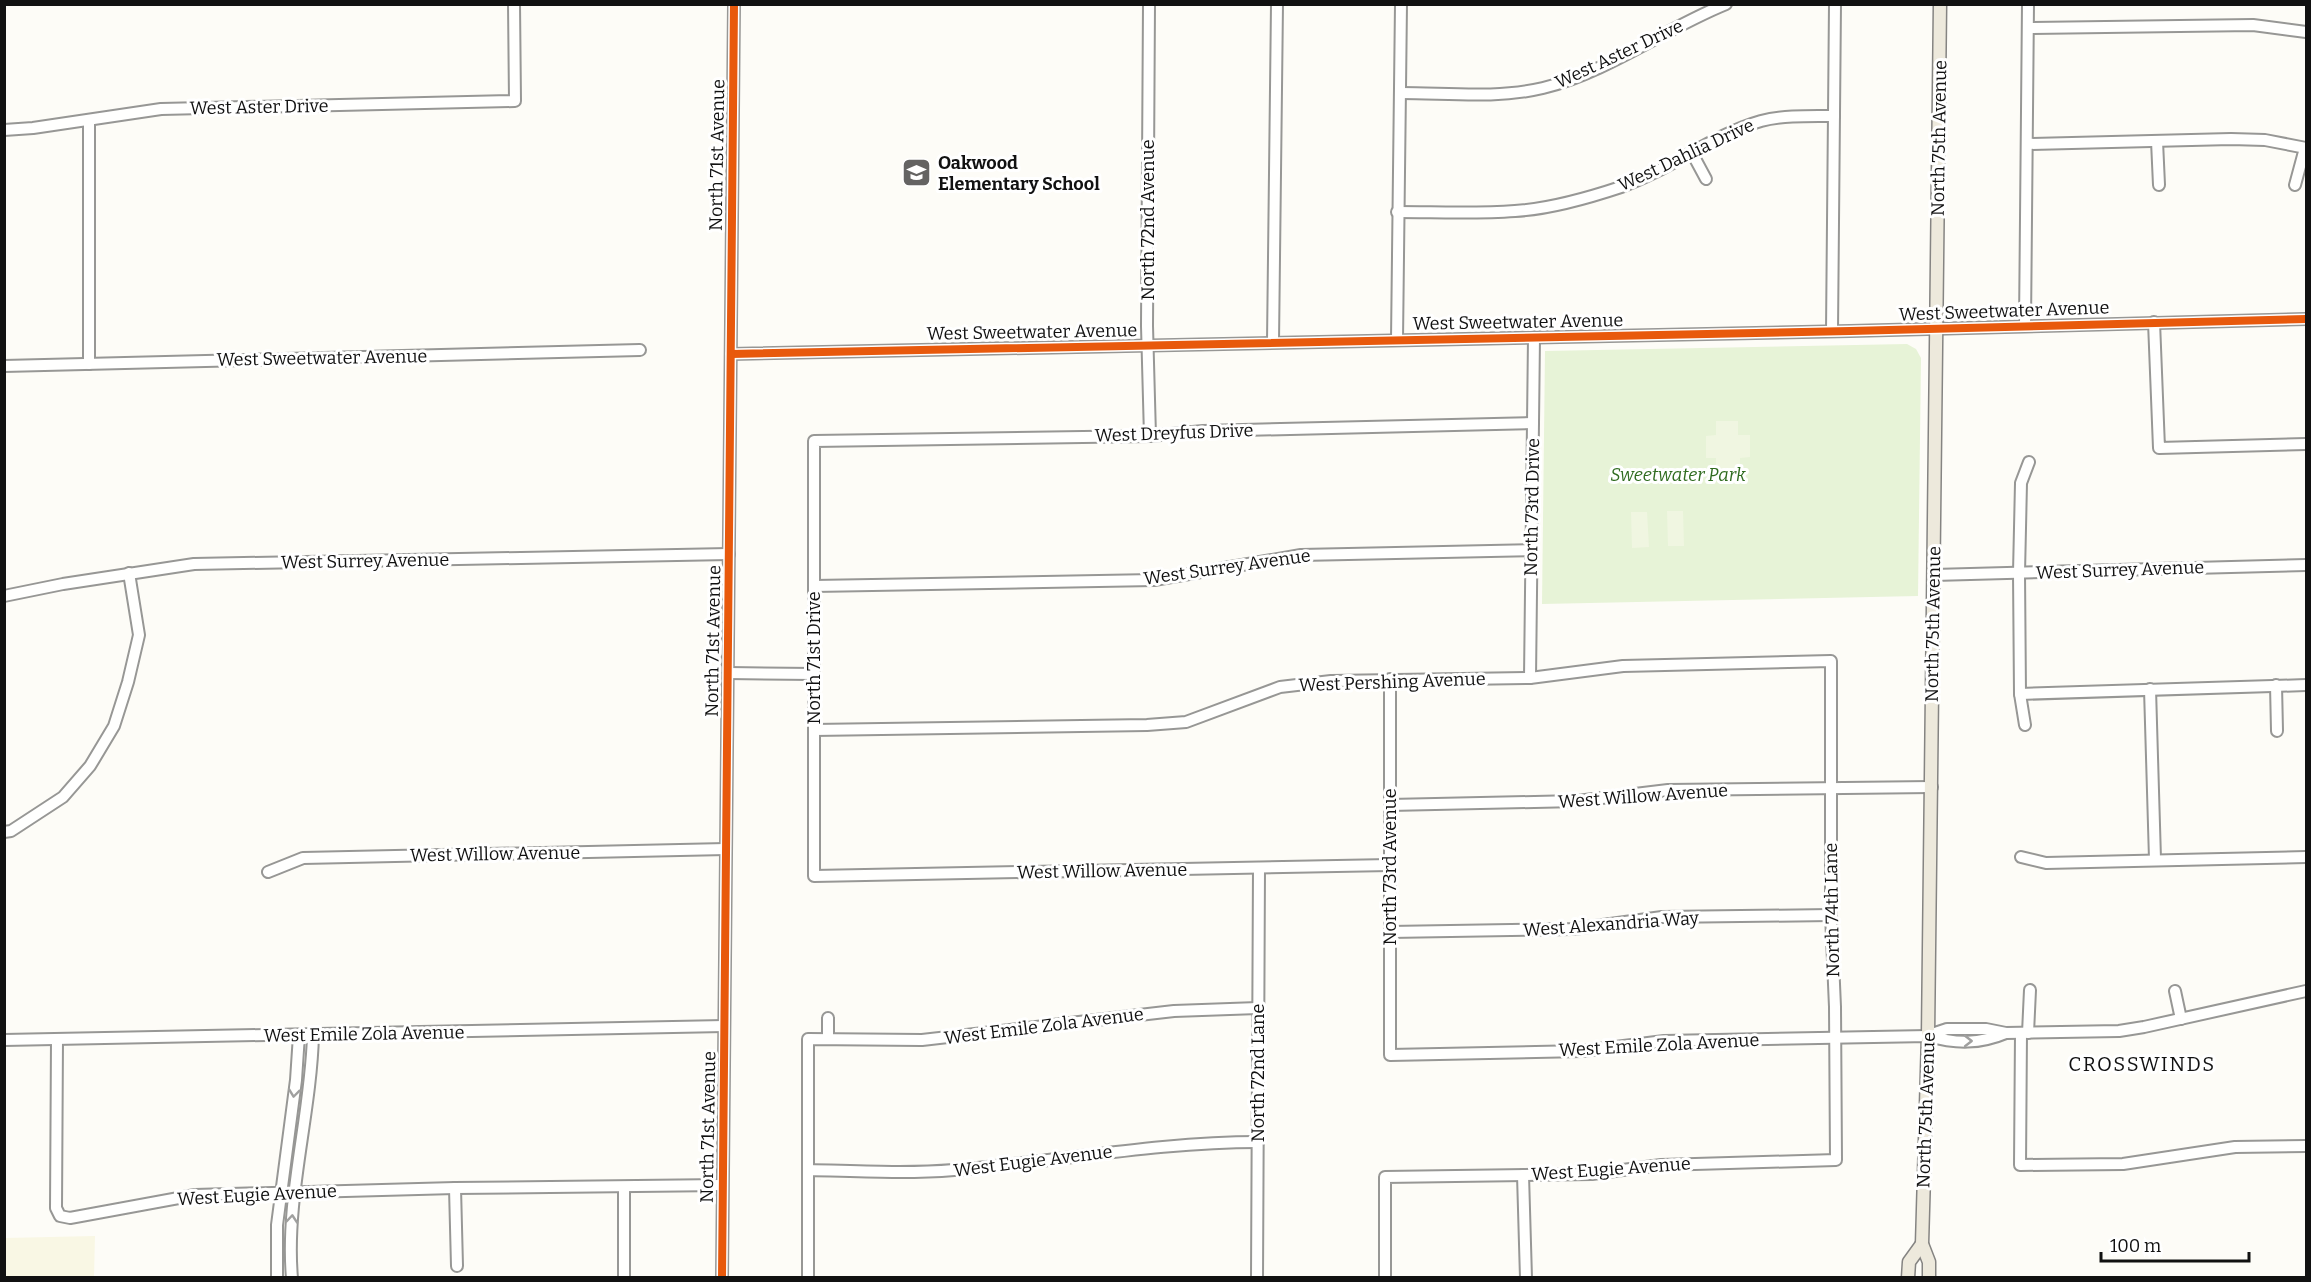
<svg xmlns="http://www.w3.org/2000/svg" width="2311" height="1282" font-family="Bitter,serif">
<rect width="100%" height="100%" fill="#fdfcf7"/>
<!-- farmland -->
<polygon fill="#f9f7e4" points="95,1236 94,1277 5,1277 5,1238"/>
<!-- green -->
<polygon fill="#e7f3d7" points="1907,344 1916,349 1921,358 1918,596 1542,604 1545,351"/>
<!-- pitch -->
<g fill="#f0f6e1">
<polygon points="1716,421 1738,421 1738,435 1750,435 1750,457 1740,458 1740,472 1716,472 1716,458 1706,458 1706,436 1716,435"/>
<polygon points="1667,511 1683,511 1684,546 1668,546"/>
<polygon points="1631,512 1647,512 1649,547 1632,548"/>
</g>
<g fill="none" stroke-linecap="round" stroke-linejoin="round">
<defs>
<g id="minor">
<polyline points="1149,4 1147,326 1150,436"/>
<polyline points="2028,28 2253,25 2306,32"/>
<path d="M1401 93C1447 93 1497 99 1543 88 1608 72 1664 29 1726 4"/>
<polyline points="89,120 89,364"/>
<polyline points="4,130 33,128 161,109 515,101 514,4"/>
<polyline points="2157,141 2159,185"/>
<polyline points="2027,144 2231,139 2265,140 2306,148"/>
<polyline points="1692,153 1706,179"/>
<polyline points="2295,185 2305,148"/>
<path d="M1397 212C1436 212 1476 214 1515 211 1551 209 1588 198 1621 187 1670 170 1712 135 1761 121 1784 115 1810 116 1834 116"/>
<polyline points="2154,322 2159,448 2306,444"/>
<polyline points="2025,325 2028,4"/>
<polyline points="1832,331 1835,4"/>
<polyline points="1397,340 1401,4"/>
<polyline points="1273,342 1277,4"/>
<polyline points="731,354 1850,331 2306,319"/>
<polyline points="4,366 640,350"/>
<polyline points="1934,575 2306,565"/>
<polyline points="814,586 1154,580 1301,555 1532,550"/>
<polyline points="4,596 63,584 194,564 729,554"/>
<polyline points="728,673 814,674"/>
<polyline points="1530,678 1534,337"/>
<path d="M1390 679V1055L1583 1051 1664 1041 1928 1036C1956 1044 1980 1044 2006 1033"/>
<polyline points="2276,685 2277,731"/>
<polyline points="2150,689 2155,859"/>
<polyline points="2020,694 2306,685"/>
<polyline points="2025,725 2020,694 2019,573 2021,483 2029,462"/>
<polyline points="814,730 1147,725 1186,722 1280,687 1331,681 1530,678 1623,666 1831,661 1831,915 1835,1007 1836,1160 1661,1165 1592,1174 1385,1177 1385,1278"/>
<polyline points="1390,805 1577,801 1668,790 1932,787"/>
<polyline points="4,832 11,831 63,797 90,766 114,726 128,682 139,635 129,573"/>
<polyline points="2021,857 2046,863 2306,857"/>
<polyline points="1390,865 814,876 814,441 1150,436 1203,431 1533,423"/>
<polyline points="268,872 303,858 726,849"/>
<polyline points="1390,932 1573,929 1662,917 1831,915"/>
<polyline points="2175,991 2181,1019"/>
<polyline points="828,1018 828,1039"/>
<polyline points="2021,1033 2020,1165 2123,1164 2235,1147 2306,1146"/>
<polyline points="2028,1033 2030,990"/>
<polyline points="1929,1035 1947,1029 1986,1029 2006,1033 2119,1031 2144,1027 2306,991"/>
<polyline points="57,1039 56,1208 60,1216 70,1218 195,1195 455,1188 722,1185"/>
<polyline points="4,1040 724,1026"/>
<path d="M808 1170C857 1171 906 1174 954 1170 1056 1162 1156 1142 1258 1142"/>
<polyline points="1523,1175 1526,1278"/>
<polyline points="455,1188 457,1266"/>
<polyline points="277,1278 277,1225 296,1080 299,1035"/>
<path d="M292 1278C285 1199 311 1115 313 1035"/>
<polyline points="624,1278 624,1187"/>
<polyline points="722,1278 734,4"/>
<polyline points="808,1278 808,1039 922,1040 1174,1011 1258,1008"/>
<polyline points="1257,1278 1259,868"/>
</g>
<g id="major">
<polyline points="1908,1278 1909,1262 1922,1244"/>
<polyline points="1929,1278 1929,1262 1922,1244 1928,1036 1940,4"/>
</g>
</defs>
<!-- minor casing -->
<use href="#minor" stroke="#979795" stroke-width="14"/>
<!-- major casing -->
<use href="#major" stroke="#858482" stroke-width="15"/>
<!-- minor -->
<use href="#minor" stroke="#fffffe" stroke-width="10"/>
<!-- major -->
<use href="#major" stroke="#ede9dc" stroke-width="12"/>
<defs>
<g id="cycleway">
<polyline points="731,354 1850,331 2306,319"/>
<polyline points="722,1278 734,4"/>
</g>
</defs>
<!-- cycleway casing -->
<use href="#cycleway" stroke="#fff" stroke-width="11"/>
<!-- cycleway -->
<use href="#cycleway" stroke="#e8590c" stroke-width="8"/>
</g>
<!-- one-way arrows -->
<defs><path id="oneway-chevron" d="M-2-3.5L2.5 0L-2 3.5" fill="none" stroke-width="1.6" stroke-linecap="round" stroke-linejoin="round" transform="scale(1.5)"/></defs>
<g stroke="#a0a09f">
<use href="#oneway-chevron" transform="translate(1968 1041)"/>
<use href="#oneway-chevron" transform="translate(294 1093) rotate(97)"/>
<use href="#oneway-chevron" transform="translate(292 1219) rotate(-85)"/>
</g>
<!-- icons -->
<defs>
<symbol id="school-square" viewBox="-11 -11 22 22"><rect x="-9" y="-9" width="18" height="18" rx="4" fill="#646362" stroke="#fff"/><path d="M0-5L7-2L0 1L-7-2ZM-4 1L0 2.5L4 1V4Q0 6-4 4Z" fill="#fff"/></symbol>
</defs>
<g fill-rule="evenodd">
<use href="#school-square" x="900" y="156" width="33" height="33"/>
</g>
<g text-anchor="middle" stroke-width="6" stroke-linejoin="round" paint-order="stroke">
<!-- street labels -->
<g font-size="18" fill="#111" stroke="#fff">
<text transform="translate(1619 54) rotate(-25)" y="6">West Aster Drive</text>
<text transform="translate(259 107) rotate(-1)" y="6">West Aster Drive</text>
<text transform="translate(1939 138) rotate(-89)" y="6">North 75th Avenue</text>
<text transform="translate(717 155) rotate(-89)" y="6">North 71st Avenue</text>
<text transform="translate(1686 155) rotate(-25)" y="6">West Dahlia Drive</text>
<text transform="translate(1148 220) rotate(-90)" y="6">North 72nd Avenue</text>
<text transform="translate(2004 311) rotate(-2)" y="6">West Sweetwater Avenue</text>
<text transform="translate(1518 322) rotate(-1)" y="6">West Sweetwater Avenue</text>
<text transform="translate(1032 332) rotate(-1)" y="6">West Sweetwater Avenue</text>
<text transform="translate(322 358) rotate(-1)" y="6">West Sweetwater Avenue</text>
<text transform="translate(1174 433) rotate(-2)" y="6">West Dreyfus Drive</text>
<text transform="translate(1532 507) rotate(-89)" y="6">North 73rd Drive</text>
<text transform="translate(365 561) rotate(-1)" y="6">West Surrey Avenue</text>
<text transform="translate(1227 567) rotate(-8)" y="6">West Surrey Avenue</text>
<text transform="translate(2120 570) rotate(-2)" y="6">West Surrey Avenue</text>
<text transform="translate(1933 624) rotate(-89)" y="6">North 75th Avenue</text>
<text transform="translate(713 641) rotate(-89)" y="6">North 71st Avenue</text>
<text transform="translate(814 658) rotate(-90)" y="6">North 71st Drive</text>
<text transform="translate(1392 682) rotate(-2)" y="6">West Pershing Avenue</text>
<text transform="translate(1643 796) rotate(-4)" y="6">West Willow Avenue</text>
<text transform="translate(495 854) rotate(-1)" y="6">West Willow Avenue</text>
<text transform="translate(1390 867) rotate(-90)" y="6">North 73rd Avenue</text>
<text transform="translate(1102 871) rotate(-1)" y="6">West Willow Avenue</text>
<text transform="translate(1832 910) rotate(-91)" y="6">North 74th Lane</text>
<text transform="translate(1611 924) rotate(-4)" y="6">West Alexandria Way</text>
<text transform="translate(1044 1026) rotate(-7)" y="6">West Emile Zola Avenue</text>
<text transform="translate(364 1034) rotate(-1)" y="6">West Emile Zola Avenue</text>
<text transform="translate(1659 1045) rotate(-3)" y="6">West Emile Zola Avenue</text>
<text transform="translate(1258 1073) rotate(-90)" y="6">North 72nd Lane</text>
<text transform="translate(1926 1110) rotate(-88)" y="6">North 75th Avenue</text>
<text transform="translate(708 1127) rotate(-89)" y="6">North 71st Avenue</text>
<text transform="translate(1033 1161) rotate(-7)" y="6">West Eugie Avenue</text>
<text transform="translate(1611 1169) rotate(-4)" y="6">West Eugie Avenue</text>
<text transform="translate(257 1195) rotate(-3)" y="6">West Eugie Avenue</text>
</g>
<!-- poi labels -->
<g font-size="18" font-weight="bold" fill="#111" stroke="#fff" text-anchor="start">
<text x="938" y="169">Oakwood<tspan x="938" dy="21">Elementary School</tspan></text>
</g>
<!-- park labels -->
<g font-size="18" font-style="italic" fill="#2f6b1f" stroke="#fff">
<text x="1678" y="481">Sweetwater Park</text>
</g>
<!-- neighbourhood labels -->
<g font-size="20" letter-spacing="1.5" fill="#111" stroke="#fff">
<text x="2142" y="1071">CROSSWINDS</text>
</g>
</g>
<!-- border -->
<rect width="2311" height="1282" fill="none" stroke="#111111" stroke-width="12"/>
<!-- scale -->
<path d="M2101 1252v9h148v-9" fill="none" stroke="#111111" stroke-width="3"/>
<text x="2110" y="1252" font-size="18" fill="#111111" stroke="#ffffff" stroke-width="4.5" paint-order="stroke">100 m</text>
</svg>
